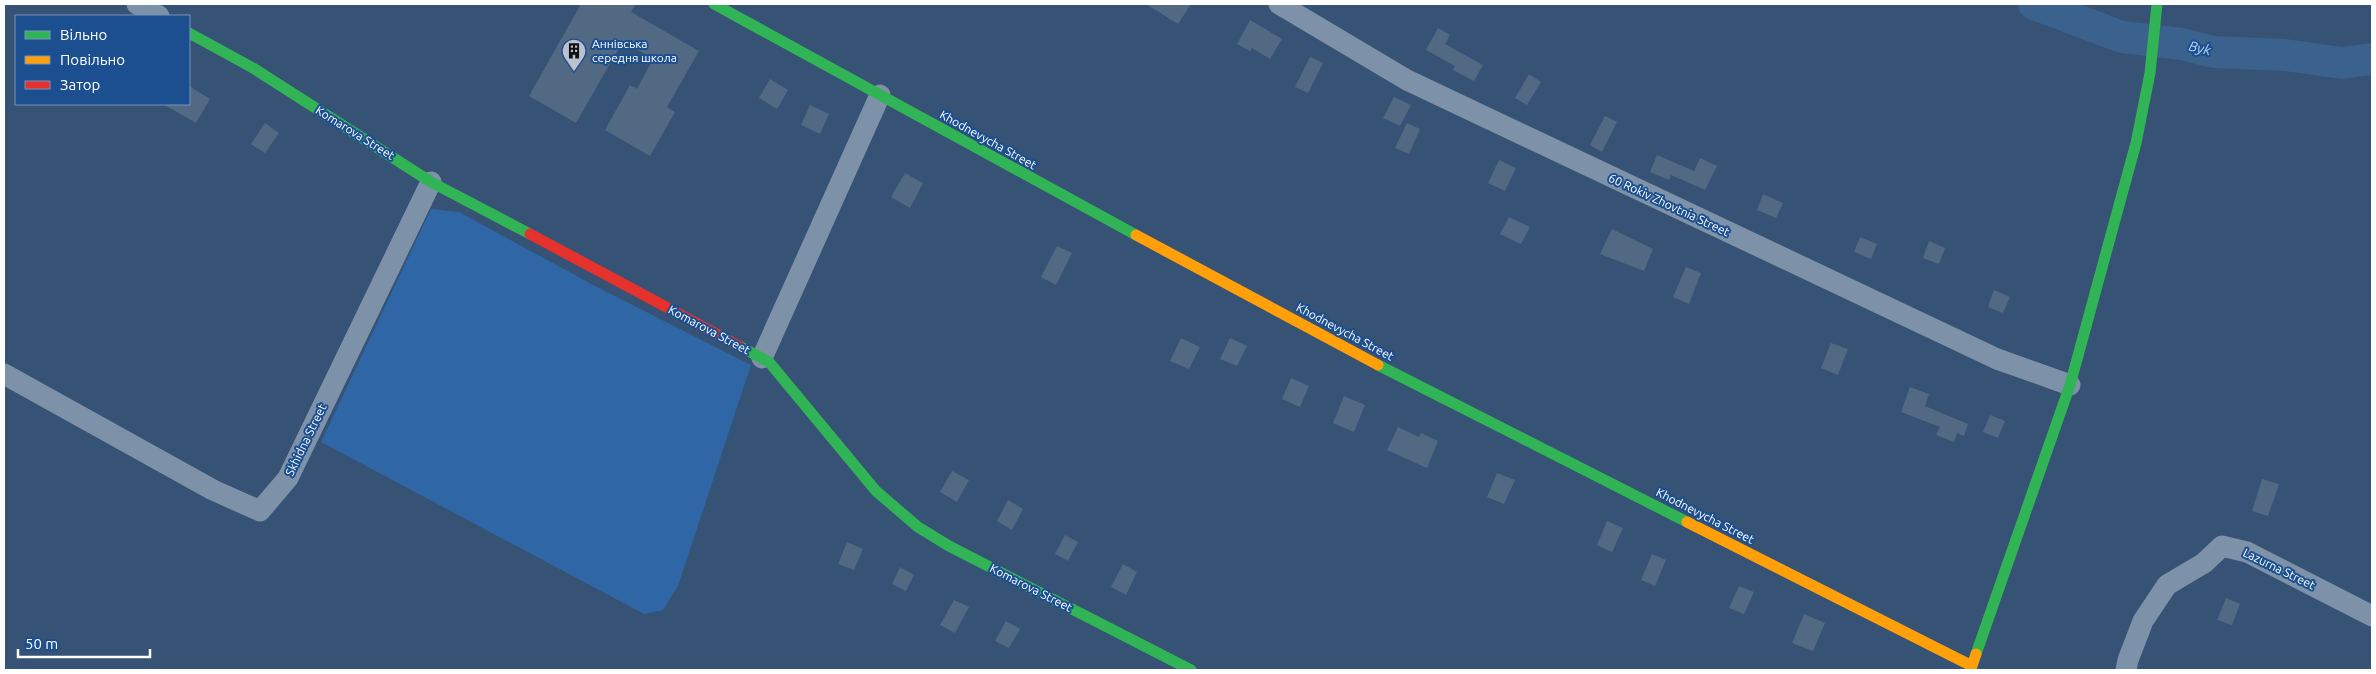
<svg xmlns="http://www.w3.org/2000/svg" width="2376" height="674" font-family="Ubuntu,sans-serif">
<rect width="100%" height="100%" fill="#365274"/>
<!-- green -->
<polygon fill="#2f66a5" points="431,209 459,212 597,287 751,365 678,586 663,610 644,614 321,442"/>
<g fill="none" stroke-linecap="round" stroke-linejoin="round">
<!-- river -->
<polyline stroke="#3b618d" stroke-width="32" points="2034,4 2122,37 2182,44 2214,52 2285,55 2342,63 2372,59"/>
</g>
<!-- building -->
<g fill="#526984">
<polygon points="581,4 636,4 631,12 699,51 667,107 675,112 650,156 605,130 630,85 637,89 653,59 623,41 576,123 529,96"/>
<polygon points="1146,4 1191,4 1178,24"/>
<polygon points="1250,20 1282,39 1270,59 1252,48 1250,51 1237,44"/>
<polygon points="1438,28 1450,35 1445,44 1483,65 1474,81 1453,70 1455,66 1426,50"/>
<polygon points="1310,57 1323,63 1308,93 1295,87"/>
<polygon points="1529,74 1541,82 1527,105 1515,98"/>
<polygon points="770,79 788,90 777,109 759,98"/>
<polygon points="189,86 210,99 196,123 163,104 189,104"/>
<polygon points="1394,97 1411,105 1400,126 1383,118"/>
<polygon points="810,105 829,114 820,134 801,125"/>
<polygon points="1605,116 1617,122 1602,152 1590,145"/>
<polygon points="265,123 279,133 265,153 251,144"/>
<polygon points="1407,123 1420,129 1409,154 1395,148"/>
<polygon points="1657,155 1694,171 1700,158 1717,166 1705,190 1671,175 1669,180 1650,172"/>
<polygon points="1499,160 1516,168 1505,191 1488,183"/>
<polygon points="905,173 923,183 910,208 891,197"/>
<polygon points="1763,194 1783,203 1776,218 1757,210"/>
<polygon points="1509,217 1530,227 1521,244 1500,234"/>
<polygon points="1612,229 1653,249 1644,271 1600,254"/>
<polygon points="1860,237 1877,244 1871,259 1854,252"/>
<polygon points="1929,241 1945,248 1939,264 1923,258"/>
<polygon points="1057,246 1072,253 1056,285 1041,277"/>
<polygon points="1686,267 1701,273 1689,304 1673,297"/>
<polygon points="1994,290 2010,297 2003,313 1988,307"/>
<polygon points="1181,338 1200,347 1189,369 1170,361"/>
<polygon points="1230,338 1247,346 1237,366 1220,359"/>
<polygon points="1831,343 1848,349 1838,375 1821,368"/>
<polygon points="1291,378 1309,386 1300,407 1282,399"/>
<polygon points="1910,387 1929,394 1925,406 1968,424 1964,436 1957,433 1954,442 1936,435 1940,427 1901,412"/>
<polygon points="1344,396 1365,405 1354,432 1333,423"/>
<polygon points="1990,415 2005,421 1998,438 1983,432"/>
<polygon points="1398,427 1419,437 1421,433 1438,441 1427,468 1387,450"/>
<polygon points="952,471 969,480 957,502 940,492"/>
<polygon points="1497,473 1515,480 1504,504 1487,497"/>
<polygon points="2262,479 2279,484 2268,516 2252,511"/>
<polygon points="1008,500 1023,509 1012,530 997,521"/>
<polygon points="1607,521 1623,528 1612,552 1597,545"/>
<polygon points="1065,535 1078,542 1068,561 1055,554"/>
<polygon points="847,542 863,549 854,570 838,564"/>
<polygon points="1652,554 1666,560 1655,586 1641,580"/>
<polygon points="1123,564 1137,572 1126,595 1111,587"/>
<polygon points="900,567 914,575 906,591 892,584"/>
<polygon points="1739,586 1754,592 1744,614 1729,608"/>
<polygon points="2226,598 2240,604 2232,625 2217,620"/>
<polygon points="954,600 969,607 955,633 940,625"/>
<polygon points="1804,614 1825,623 1813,651 1792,643"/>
<polygon points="1006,621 1020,629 1009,648 995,641"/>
</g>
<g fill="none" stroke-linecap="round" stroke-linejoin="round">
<!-- street -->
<g stroke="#7d92a8" stroke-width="21">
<polyline points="137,4 159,16"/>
<polyline points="1279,4 1407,80 1997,359 2070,385"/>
<polyline points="762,358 880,95"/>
<polyline points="4,374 213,490 260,511 288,478 431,182"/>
<polyline points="2126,670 2128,660 2143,621 2167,585 2204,563 2222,546 2247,552 2372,616"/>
</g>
<!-- fast -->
<g stroke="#30b455" stroke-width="11">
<polyline points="714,4 1136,235"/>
<polyline points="189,33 253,68 431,182 530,234"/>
<polyline points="739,346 769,362 876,491 918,527 949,546 1191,670"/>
<polyline points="1378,365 1687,522"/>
<polyline points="1976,654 2070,385 2136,143 2150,73 2157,4"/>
</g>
<!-- slow -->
<g stroke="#ff9f0a" stroke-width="11">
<polyline points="1136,235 1378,365"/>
<polyline points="1687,522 1972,666 1976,654"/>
</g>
<!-- jam -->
<polyline stroke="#e5322d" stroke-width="11" points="530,234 739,346"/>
</g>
<!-- icons -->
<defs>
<symbol id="building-pin" viewBox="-11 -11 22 30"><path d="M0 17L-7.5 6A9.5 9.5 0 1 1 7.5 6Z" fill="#b9c2ce" stroke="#1b4f8f"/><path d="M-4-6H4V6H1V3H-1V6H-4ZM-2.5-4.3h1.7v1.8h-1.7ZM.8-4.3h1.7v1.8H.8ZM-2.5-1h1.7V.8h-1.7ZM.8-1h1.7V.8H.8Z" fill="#111"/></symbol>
</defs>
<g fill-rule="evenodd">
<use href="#building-pin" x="560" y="37" width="28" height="38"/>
</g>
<g text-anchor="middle" stroke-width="4" stroke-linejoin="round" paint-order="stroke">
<!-- poi labels -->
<g font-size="12" fill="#fff" stroke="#1b4f8f" text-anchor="start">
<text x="592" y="48">Аннівська<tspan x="592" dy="14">середня школа</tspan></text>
</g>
<!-- street labels -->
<g font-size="12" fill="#fff" stroke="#1b4f8f">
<text transform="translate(355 133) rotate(32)" y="4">Komarova Street</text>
<text transform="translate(988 140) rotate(29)" y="4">Khodnevycha Street</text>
<text transform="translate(1669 205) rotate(25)" y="4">60 Rokiv Zhovtnia Street</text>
<text transform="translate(709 330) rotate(28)" y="4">Komarova Street</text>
<text transform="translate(1345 332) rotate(28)" y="4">Khodnevycha Street</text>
<text transform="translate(306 440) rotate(-64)" y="4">Skhidna Street</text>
<text transform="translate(1705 516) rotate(27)" y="4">Khodnevycha Street</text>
<text transform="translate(2279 569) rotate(26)" y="4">Lazurna Street</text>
<text transform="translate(1031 588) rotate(27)" y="4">Komarova Street</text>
</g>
<!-- water labels -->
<g font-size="14" font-style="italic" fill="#b5d3f5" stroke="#1b4f8f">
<text transform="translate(2200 48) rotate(13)" y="5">Byk</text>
</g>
</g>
<!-- border -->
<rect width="2376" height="674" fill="none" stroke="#ffffff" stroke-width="10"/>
<!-- legend -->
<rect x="15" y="15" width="175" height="90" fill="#1b4f8f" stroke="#7695bc"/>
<rect x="25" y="31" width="25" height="8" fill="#30b455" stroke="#7695bc"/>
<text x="60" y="40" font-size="15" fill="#ffffff">Вільно</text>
<rect x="25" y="56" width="25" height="8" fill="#ff9f0a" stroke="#7695bc"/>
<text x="60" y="65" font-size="15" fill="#ffffff">Повільно</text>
<rect x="25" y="81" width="25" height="8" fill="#e5322d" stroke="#7695bc"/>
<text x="60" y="90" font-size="15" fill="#ffffff">Затор</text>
<!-- scale -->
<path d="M18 649v8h132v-8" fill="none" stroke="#ffffff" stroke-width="2.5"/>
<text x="25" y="649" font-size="15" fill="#ffffff" stroke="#1b4f8f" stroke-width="4" paint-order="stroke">50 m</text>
</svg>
